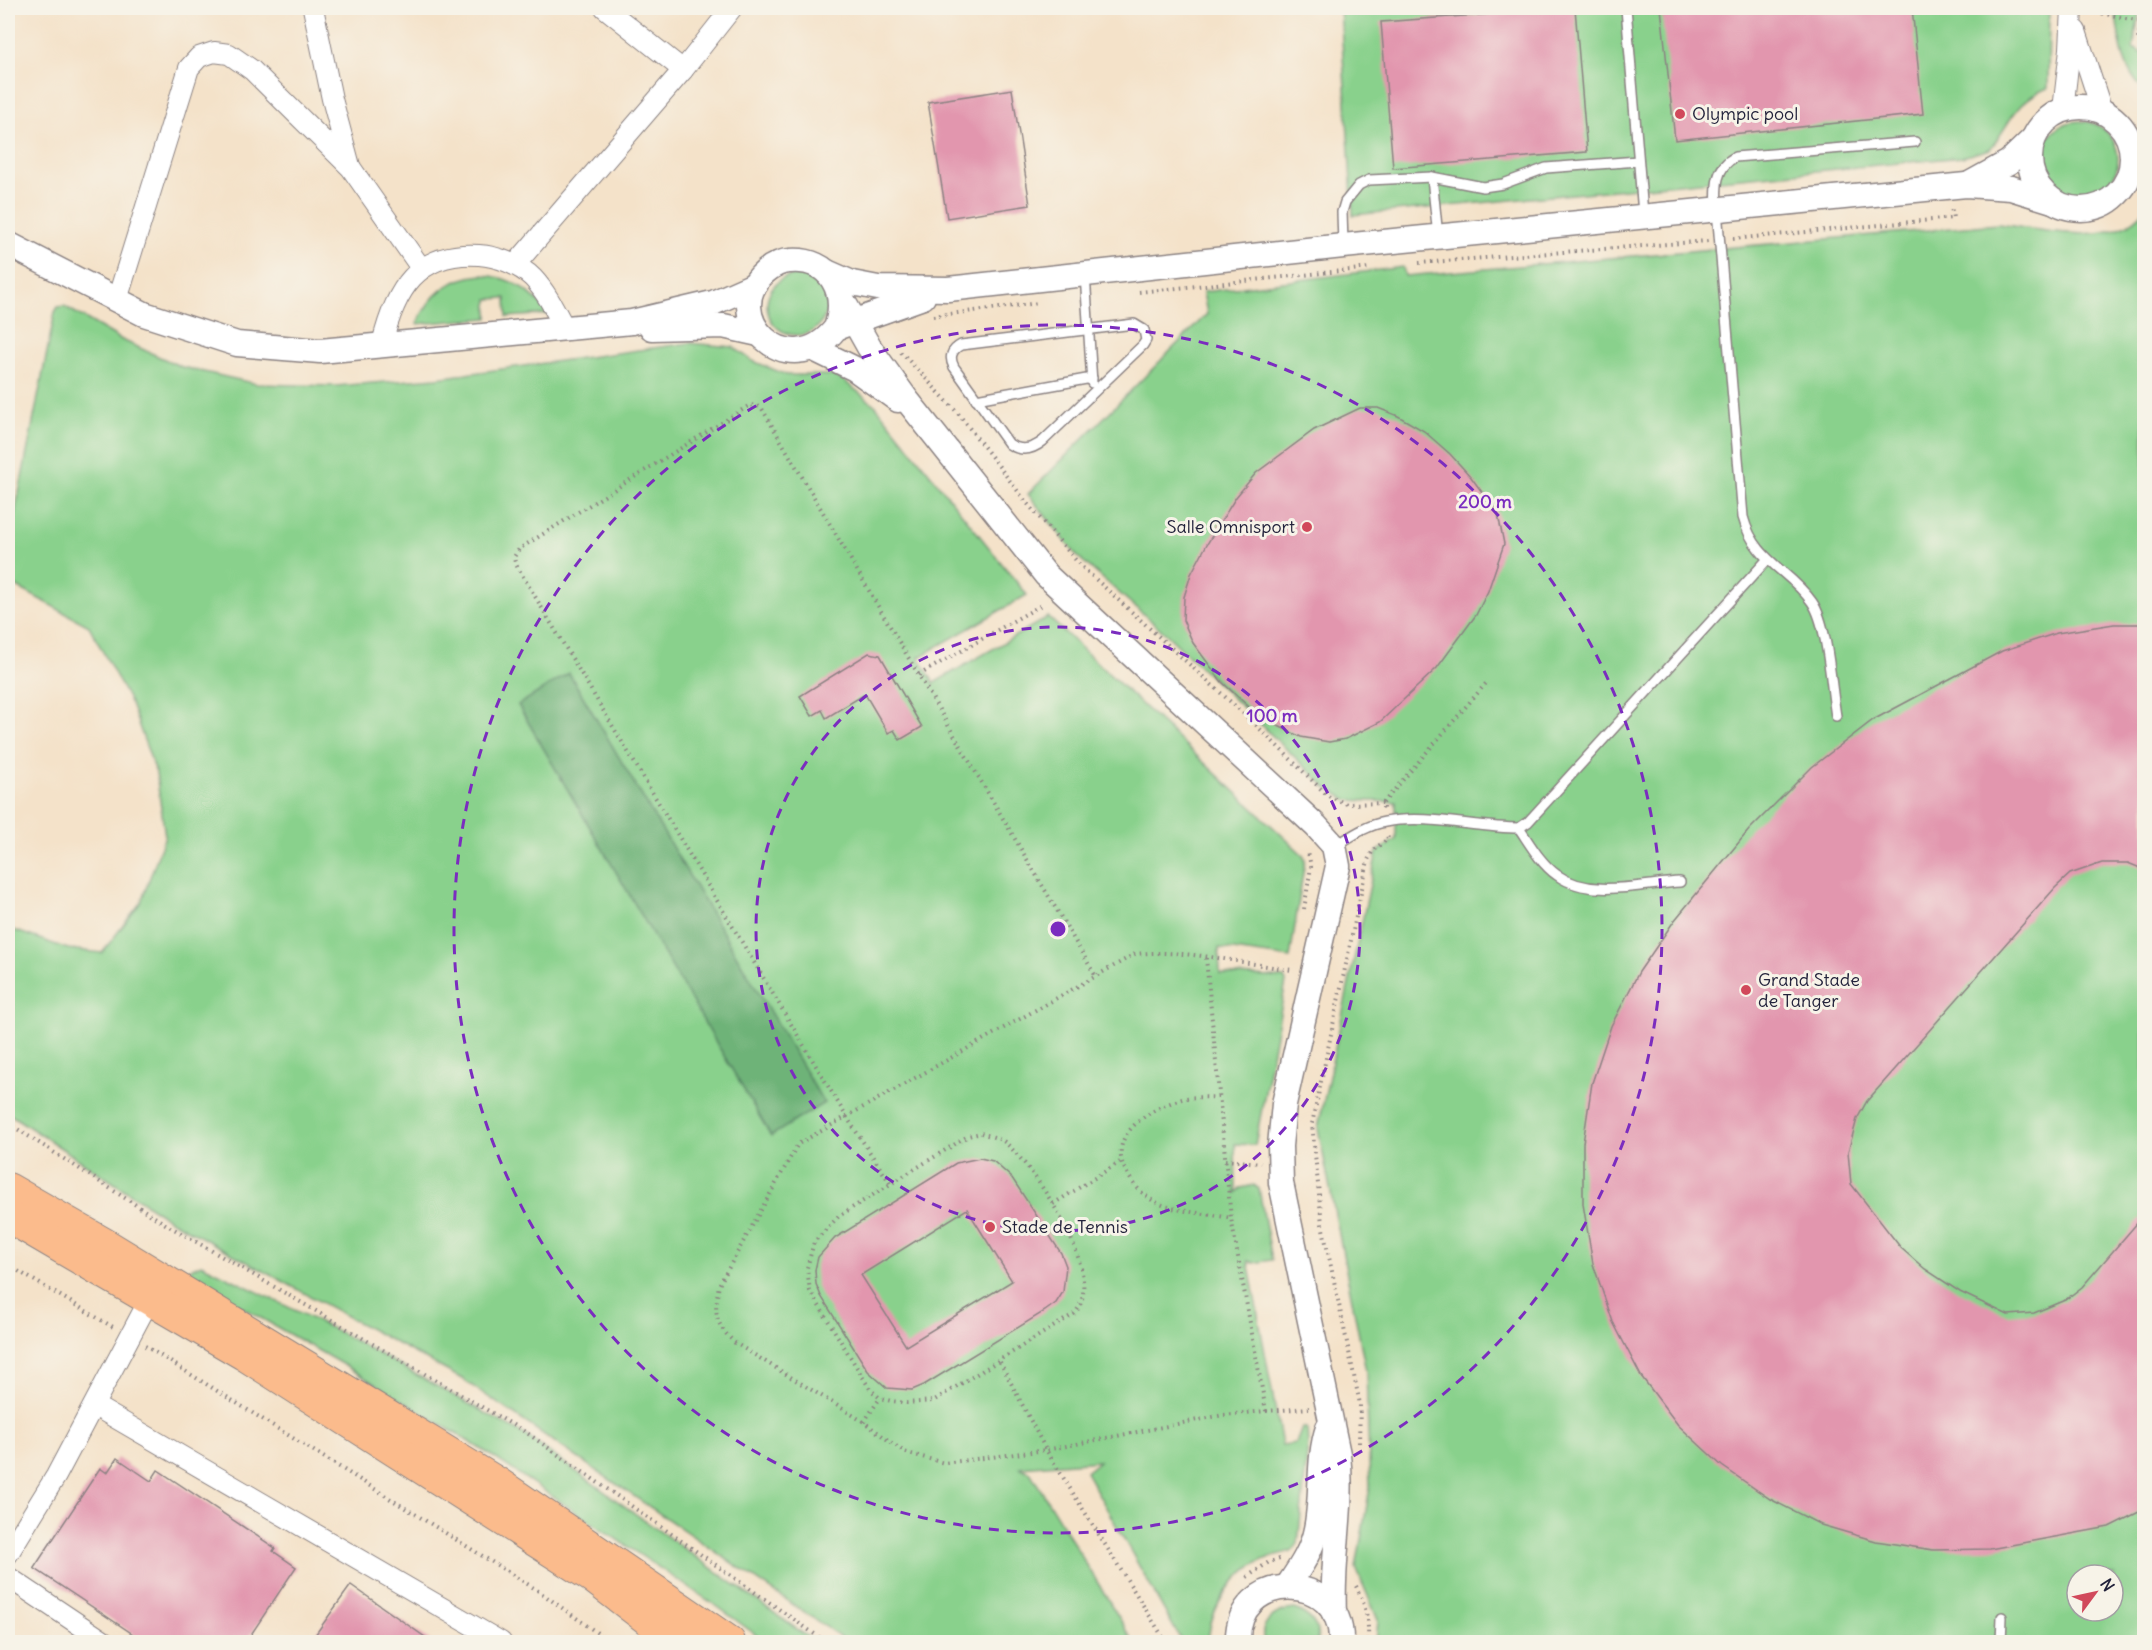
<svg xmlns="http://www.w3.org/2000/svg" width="2152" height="1650" font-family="Delius,sans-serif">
<rect width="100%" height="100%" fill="#f7f3e8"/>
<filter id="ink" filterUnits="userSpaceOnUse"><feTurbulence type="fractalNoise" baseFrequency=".0167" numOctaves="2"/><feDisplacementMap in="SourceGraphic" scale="12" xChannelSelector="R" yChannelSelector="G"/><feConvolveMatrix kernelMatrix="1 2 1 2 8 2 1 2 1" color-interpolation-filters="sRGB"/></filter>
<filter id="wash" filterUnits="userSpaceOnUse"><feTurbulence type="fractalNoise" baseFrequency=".008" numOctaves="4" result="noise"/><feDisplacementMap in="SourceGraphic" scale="24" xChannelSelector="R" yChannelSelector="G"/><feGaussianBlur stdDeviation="1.35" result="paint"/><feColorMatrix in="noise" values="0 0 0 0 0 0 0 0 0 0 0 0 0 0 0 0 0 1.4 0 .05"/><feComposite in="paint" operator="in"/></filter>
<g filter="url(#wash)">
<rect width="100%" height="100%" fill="#f4e2c9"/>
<!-- green -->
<g fill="#89d18c" stroke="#567a64" stroke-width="1.5" fill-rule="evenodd">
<path d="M1340 8H2049L2048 88C2014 101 2011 123 1990 149L1962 157 1353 215Z"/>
<path d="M2115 8H2140L2133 48 2144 54V90C2121 70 2119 36 2115 8Z"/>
<circle cx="2080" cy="159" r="38"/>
<path d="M2144 211V1642H1376L1378 1620 1356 1568 1370 1487 1366 1371 1318 1128 1377 852 1396 839V802L1347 800 1327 788 1166 634 1077 556 1028 494 1207 314 1203 292 1403 267 1405 276 1998 224C2039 229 2114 249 2144 211ZM2077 1575H2113V1611H2077Z"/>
<path d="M482 275C512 277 530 290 549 314L507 317 506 298 488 299V318L417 324C430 294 449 278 482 275Z"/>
<circle cx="797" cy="305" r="30"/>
<path d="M64 306 122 340 182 367 257 384 335 386 437 378 689 343 733 347 753 361 787 375H832L843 380 876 406 1027 595 919 657 934 683 1048 617 1303 855 1305 860 1290 958 1219 948 1220 974 1284 978 1286 982 1255 1145 1235 1144 1236 1193 1241 1188 1254 1185 1259 1189 1272 1260 1253 1263 1248 1261 1282 1445 1296 1443 1302 1428H1307L1308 1445 1298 1543C1293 1554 1280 1553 1270 1557 1234 1571 1211 1604 1208 1642H1182L1086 1472 1099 1461 1019 1467 1030 1472 1134 1642H848L462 1379 170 1220 8 1113V928L68 949 102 953 141 902 165 836 156 773 131 704 89 626 8 582V548L55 312 58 307Z"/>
<polygon points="201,1264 339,1332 525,1435 815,1642 766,1642 718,1607 489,1454 354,1371 182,1273"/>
<path d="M1295 1609C1310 1616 1320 1625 1317 1642H1264C1258 1621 1277 1610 1295 1609Z"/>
</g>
<!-- forest -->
<polygon fill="#6eb378" stroke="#486a5a" stroke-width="1.5" points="569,673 824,1103 771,1136 518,705"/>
<g id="blocks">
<!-- building -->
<g fill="#e296ae" fill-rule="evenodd">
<polygon points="1575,8 1587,152 1393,168 1381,22"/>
<polygon points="1661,8 1912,8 1923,114 1675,140"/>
<polygon points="1012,89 1030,205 947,218 928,102"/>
<polygon points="1360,408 1378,408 1398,416 1424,431 1450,454 1471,477 1498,514 1504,544 1488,591 1476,615 1437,668 1380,722 1346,739 1329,742 1301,737 1274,724 1249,707 1222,682 1193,643 1183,620 1184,597 1191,574 1207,544 1236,497 1256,473 1314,430"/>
<polygon points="2114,624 2145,624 2145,870 2128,863 2102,863 2070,874 2055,888 1867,1101 1857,1119 1848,1152 1851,1184 1901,1248 1925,1269 1960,1292 2008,1315 2034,1313 2065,1300 2082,1287 2145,1214 2145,1509 2109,1527 1990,1549 1933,1550 1876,1541 1821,1525 1770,1499 1722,1466 1678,1425 1641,1376 1613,1322 1593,1264 1583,1204 1583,1143 1592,1083 1611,1026 1639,972 1674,921 1749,830 1812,767 1873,720 2002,651 2057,633"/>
<polygon points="869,653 880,655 922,727 900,740 894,730 888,733 865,694 826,718 822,710 812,716 800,696"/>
<path d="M980 1158 993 1161 1012 1178 1061 1253 1066 1266 1063 1292 1056 1303 1045 1311 924 1385 912 1390 887 1388 868 1371 821 1296 816 1284 815 1270 818 1257 835 1238 956 1163ZM967 1209 1012 1281 906 1346 861 1275Z"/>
<polygon points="117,1458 151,1481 158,1470 275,1548 273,1551 296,1567 246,1642 145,1642 34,1568 100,1468 107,1473"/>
<polygon points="351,1585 432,1642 310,1642"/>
</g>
</g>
</g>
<g filter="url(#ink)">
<use href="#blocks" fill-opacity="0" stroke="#8b8282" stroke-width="1.5"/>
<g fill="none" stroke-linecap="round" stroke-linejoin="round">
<defs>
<g id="service">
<polyline points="1626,8 1643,214"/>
<polyline points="1432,177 1438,237"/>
<polyline points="1343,244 1342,212 1345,202 1359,185 1369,180 1432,177 1483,187 1503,184 1546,168 1638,161"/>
<polyline points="1085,274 1092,383"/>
<path d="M1134 324 1144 330 1146 340 1143 345 1043 441C1032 450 1021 452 1009 444L954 367C949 358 951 350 961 345Z"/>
<polyline points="976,399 1092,378"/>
<path d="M1836 716C1831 687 1828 625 1812 602 1789 569 1755 562 1743 517L1717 210C1716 189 1714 168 1735 157L1915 142"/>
<path d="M1519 828C1530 844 1541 864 1557 875 1590 899 1642 884 1680 882"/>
<path d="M1335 846C1350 837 1367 825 1385 822 1428 814 1475 828 1519 828L1528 822 1767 560"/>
<polyline points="2001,1642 2002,1617"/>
</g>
<g id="minor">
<polyline points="313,8 332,99 350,166"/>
<polyline points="605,8 683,70"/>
<polyline points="2076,31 2102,111"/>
<polyline points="2063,110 2070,49 2072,8"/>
<polyline points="515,265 683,70 732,8"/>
<polyline points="117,300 189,68 199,57 214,52 229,54 252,70 351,168 421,268"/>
<path d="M382 344C395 290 417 251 479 255 497 256 520 265 533 278 547 293 556 312 565 329"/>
<polyline points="95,1406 501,1642"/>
<polyline points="8,1554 56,1476 155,1289"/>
<polyline points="8,1577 105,1642"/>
</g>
<g id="tertiary">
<circle cx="2081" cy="158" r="51"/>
<polyline points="1971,183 2009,162 2033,139"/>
<polyline points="8,244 144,314 237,344 320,351 632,322 713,303 756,284"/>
<polyline points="827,272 852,283 878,288 948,289 1343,246 1966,185 2011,188 2053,201"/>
<path d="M842 299 869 347 907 400 1046 575 1316 826 1334 846 1338 866 1284 1104 1280 1146 1281 1183 1338 1454C1344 1506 1331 1559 1334 1613"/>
<polyline points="652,328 723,326 759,334"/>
<path d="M836 328C848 292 831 258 790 261 781 261 772 266 765 272 717 314 788 389 836 328L923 297"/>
<polyline points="814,349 855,369 898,400"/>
<path d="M1287 1587C1299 1569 1312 1551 1316 1529 1323 1496 1317 1460 1328 1428"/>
<path d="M1238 1642C1235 1569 1343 1570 1341 1642"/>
</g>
<g id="trunk">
<polyline points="8,1189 104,1244 497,1483 729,1642"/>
<polyline points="8,1216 244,1354 593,1577 678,1642"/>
</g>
</defs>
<!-- service casing -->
<use href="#service" stroke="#8b8282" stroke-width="12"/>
<!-- minor casing -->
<use href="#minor" stroke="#8b8282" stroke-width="22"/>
<!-- tertiary casing -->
<use href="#tertiary" stroke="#8b8282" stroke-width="27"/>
<!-- trunk casing -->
<use href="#trunk" stroke="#8b8282" stroke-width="34"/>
<!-- path -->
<g stroke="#8b8282" stroke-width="4" stroke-dasharray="1.5 4.5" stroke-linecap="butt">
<polyline points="2144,8 2138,39 2144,48"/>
<polyline points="2090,11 2141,21"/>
<polyline points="1733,239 1953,218 1951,206"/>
<polyline points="1419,263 1708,241"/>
<polyline points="1139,292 1370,268"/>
<polyline points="933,316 1039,303"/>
<polyline points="901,352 957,412 1027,503 1080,565 1255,724 1328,796 1347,804 1383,803 1383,809"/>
<polyline points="919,675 1043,604"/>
<polyline points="1383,803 1488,681"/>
<polyline points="1304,909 1311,867 1308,852"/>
<path d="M1206 958 1231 1218 1266 1411 1223 1415 1046 1450 944 1463 904 1452 864 1422 735 1343C714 1323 714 1313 719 1285L798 1144 1135 954C1186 949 1242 963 1292 970"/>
<path d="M1218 1097C1207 1098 1193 1096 1182 1099 1151 1108 1105 1135 1126 1171 1133 1185 1144 1197 1158 1203 1177 1212 1210 1214 1231 1218"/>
<polyline points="8,1123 167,1225 527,1433 826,1642"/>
<path d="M981 1133C989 1136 1001 1138 1007 1144 1037 1172 1109 1277 1074 1314L933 1401 907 1403 891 1401 880 1398 870 1389 810 1291 807 1268 814 1242 839 1216 968 1136Z"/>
<polyline points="1225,1160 1261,1163"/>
<polyline points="890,1183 846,1116 515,563 514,557 519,549 750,405 761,407 1095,975"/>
<polyline points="1053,1204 1120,1162"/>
<polyline points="8,1265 113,1327"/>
<polyline points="145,1346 537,1590 610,1642"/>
<polyline points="1000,1362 1046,1450 1166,1642"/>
<polyline points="1266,1411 1309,1408"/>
<polyline points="864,1422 880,1398"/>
<polyline points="1359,1443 1360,1404 1322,1224 1312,1124 1368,860 1373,850 1388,839 1387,834"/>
<polyline points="1247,1577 1269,1562 1280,1559"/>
<path d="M1356 1586C1366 1605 1369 1621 1368 1642"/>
</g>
<!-- service -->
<use href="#service" stroke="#fff" stroke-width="9"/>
<!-- minor -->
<use href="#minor" stroke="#fff" stroke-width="20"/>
<!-- tertiary -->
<use href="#tertiary" stroke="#fff" stroke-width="24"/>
<!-- trunk -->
<use href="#trunk" stroke="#fbbb8c" stroke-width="32"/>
</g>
</g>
<!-- distance rings -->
<g fill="none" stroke="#7b2cbf" stroke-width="3" stroke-dasharray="10 8">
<circle cx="1058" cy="929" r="302"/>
<circle cx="1058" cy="929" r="604"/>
</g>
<!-- markers -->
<g fill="#d1495b" stroke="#f7f3e8" stroke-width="2">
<circle cx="1680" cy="114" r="6"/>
<circle cx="1307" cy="527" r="6"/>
<circle cx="1746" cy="990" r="6"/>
<circle cx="990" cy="1227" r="6"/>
</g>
<g text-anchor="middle" stroke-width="6" stroke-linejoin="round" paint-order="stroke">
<!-- poi labels -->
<g font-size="18" fill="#22223b" stroke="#f7f3e8" text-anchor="start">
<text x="1692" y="120">Olympic pool</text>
<text x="1295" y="533" text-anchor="end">Salle Omnisport</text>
<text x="1758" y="986">Grand Stade<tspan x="1758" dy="21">de Tanger</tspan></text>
<text x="1002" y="1233">Stade de Tennis</text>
</g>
</g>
<circle cx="1058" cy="929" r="9" fill="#7b2cbf" stroke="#f7f3e8" stroke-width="3"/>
<g font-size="18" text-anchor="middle" font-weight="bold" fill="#7b2cbf" stroke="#f7f3e8" stroke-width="6" stroke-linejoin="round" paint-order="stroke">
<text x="1485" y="508">200 m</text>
<text x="1272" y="722">100 m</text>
</g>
<!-- margin -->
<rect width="2152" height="1650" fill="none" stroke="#f7f3e8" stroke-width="30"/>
<!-- north arrow -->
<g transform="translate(2095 1593) rotate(57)"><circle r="28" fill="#f7f3e8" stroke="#a29fa3" stroke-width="1.5"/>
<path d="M0-4.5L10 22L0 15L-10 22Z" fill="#d1495b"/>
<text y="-9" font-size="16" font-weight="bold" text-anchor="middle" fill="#22223b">N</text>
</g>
</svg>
